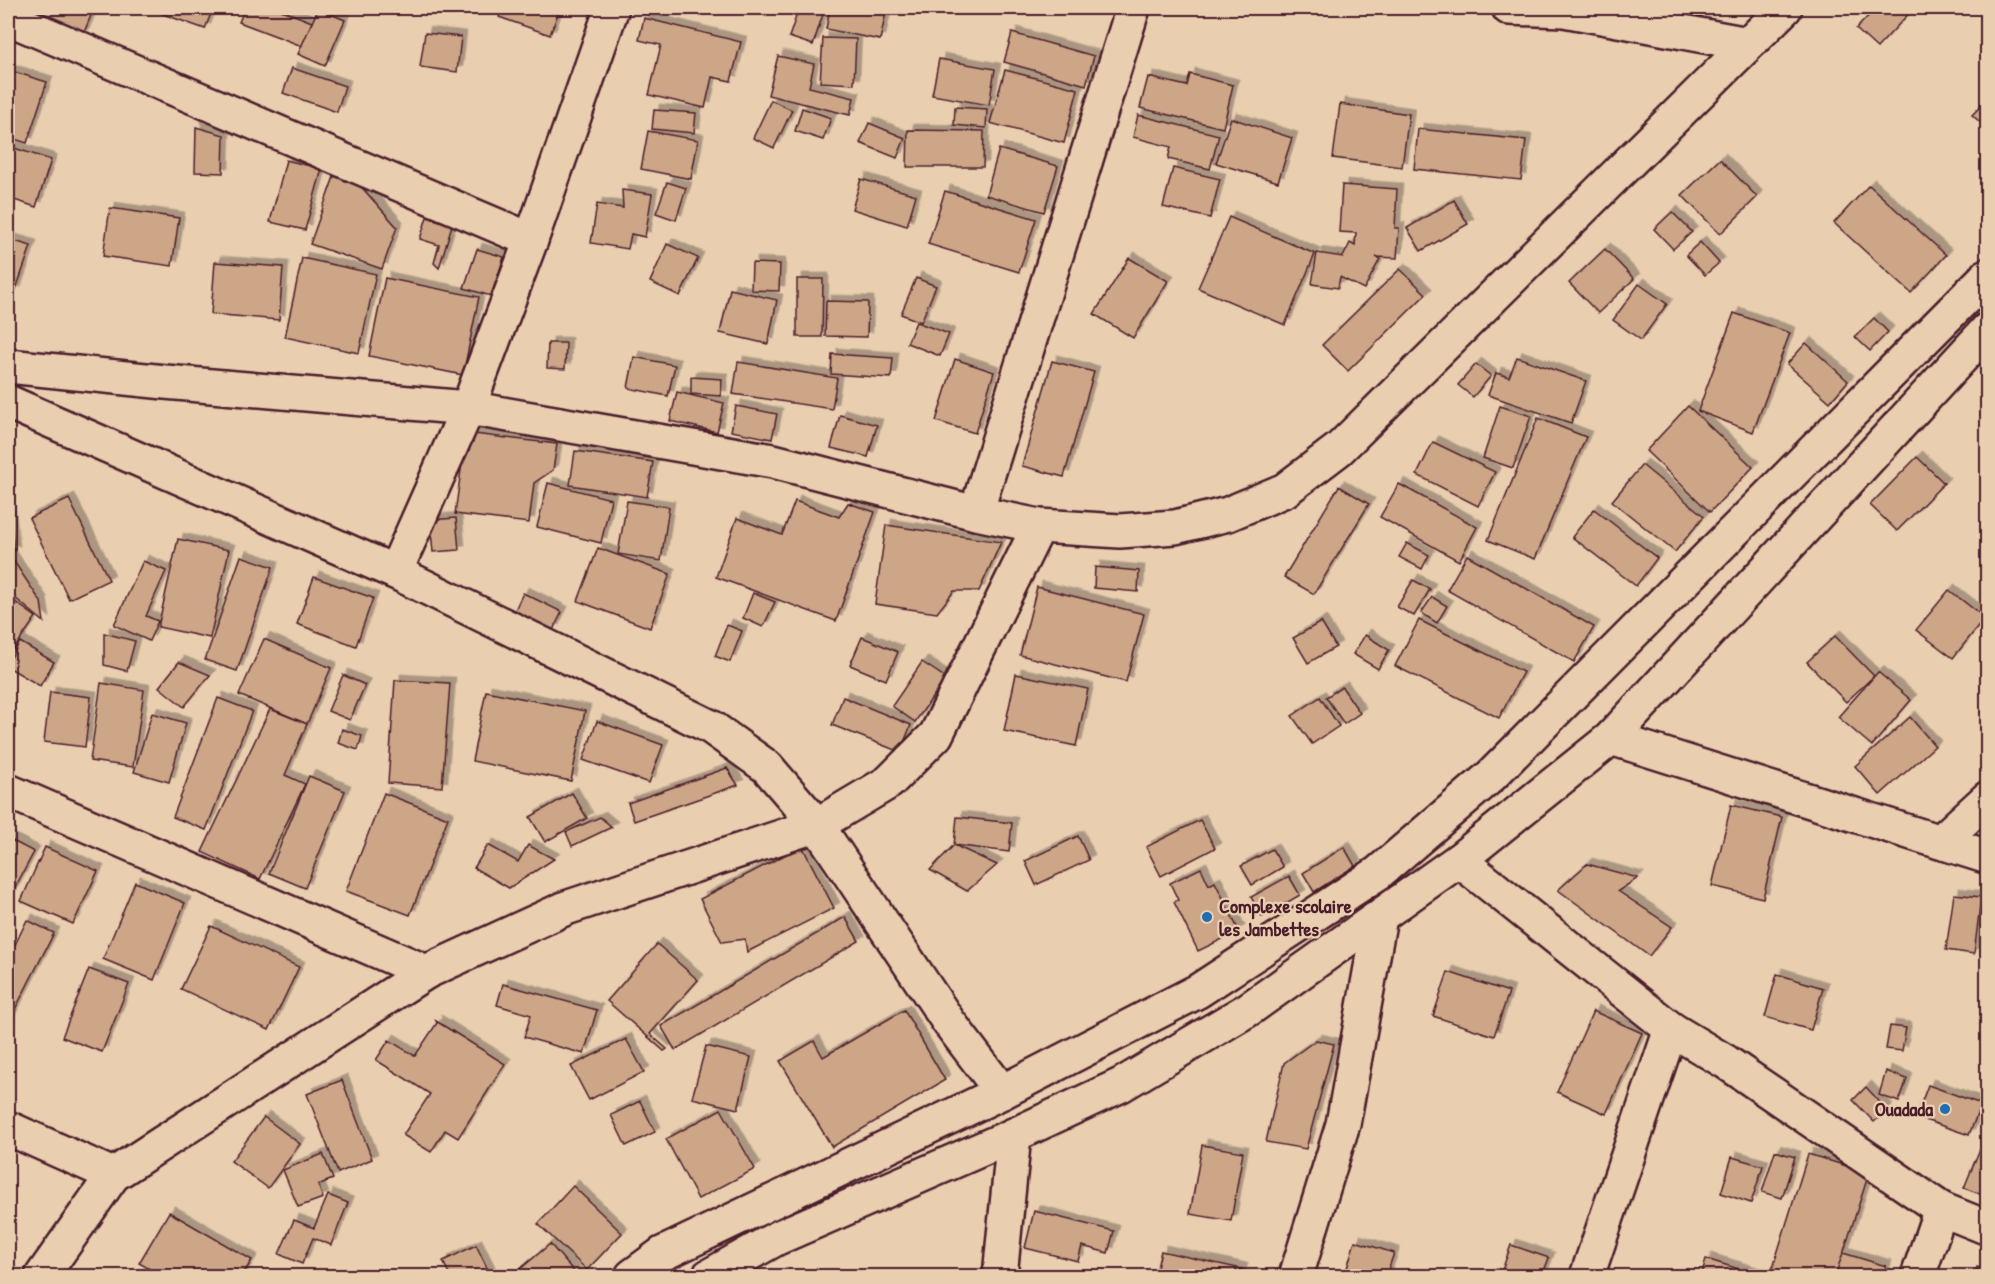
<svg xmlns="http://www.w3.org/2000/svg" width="1995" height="1284" font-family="'Patrick Hand',sans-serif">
<defs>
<filter id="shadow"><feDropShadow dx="5.5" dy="-5.5" stdDeviation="0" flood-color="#0004"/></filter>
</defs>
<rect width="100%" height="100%" fill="#e9ceb0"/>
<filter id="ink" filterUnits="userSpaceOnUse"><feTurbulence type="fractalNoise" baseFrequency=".0167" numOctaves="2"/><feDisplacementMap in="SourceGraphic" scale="12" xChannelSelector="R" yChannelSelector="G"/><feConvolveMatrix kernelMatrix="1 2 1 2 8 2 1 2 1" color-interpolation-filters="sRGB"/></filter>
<g filter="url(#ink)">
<!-- building -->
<g fill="#cda687" stroke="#4a1f2b" stroke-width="1.5" filter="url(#shadow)">
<polygon points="26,8 94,8 83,35 25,12"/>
<polygon points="146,8 213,8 205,29"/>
<polygon points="245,8 276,8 312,22 302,46 239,22"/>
<polygon points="502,8 560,8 550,35 499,17"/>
<polygon points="799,8 825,8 813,45 789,37"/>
<polygon points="830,8 887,8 880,40 826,29"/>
<polygon points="1876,8 1911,8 1913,9 1877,48 1856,29"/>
<polygon points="318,9 345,20 325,66 298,54"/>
<polygon points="644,18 741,42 731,81 712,77 705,108 649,95 661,45 639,40"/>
<polygon points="425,33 461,37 457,72 420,67"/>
<polygon points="1012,33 1094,56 1086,85 1004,62"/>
<polygon points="823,38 856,39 854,84 820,82"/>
<polygon points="778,56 814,64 809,87 854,98 850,115 768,95"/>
<polygon points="939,59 995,69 989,105 932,95"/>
<polygon points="292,68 345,86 337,112 283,93"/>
<polygon points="8,70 47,82 27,143 8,137"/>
<polygon points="1005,70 1078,89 1064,143 990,123"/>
<polygon points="1190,74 1233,85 1223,128 1140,108 1148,77 1187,86"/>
<polygon points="1988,99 1988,129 1972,115"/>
<polygon points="771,100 792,110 774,148 753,138"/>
<polygon points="1340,104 1409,114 1402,167 1333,158"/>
<polygon points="955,107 987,109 986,128 954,125"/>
<polygon points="802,108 831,118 823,140 795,131"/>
<polygon points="654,110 696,113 694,133 652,129"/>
<polygon points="1138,115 1219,135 1210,169 1168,159 1171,147 1133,137"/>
<polygon points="1231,118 1292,138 1278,182 1216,163"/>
<polygon points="869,123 905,138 897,158 860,143"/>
<polygon points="196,127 224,135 223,173 195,172"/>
<polygon points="1418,129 1526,140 1521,180 1414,169"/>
<polygon points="908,130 984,131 983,167 907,167"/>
<polygon points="648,131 698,140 691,179 641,169"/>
<polygon points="8,146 51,160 36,207 8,198"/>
<polygon points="999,149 1058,166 1044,212 986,195"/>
<polygon points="1720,159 1757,197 1720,234 1682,195"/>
<polygon points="286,160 322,169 305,230 270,222"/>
<polygon points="1173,168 1220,179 1210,218 1163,207"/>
<polygon points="335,174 357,182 397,227 382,269 310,244"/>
<polygon points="861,179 916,195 907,226 852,209"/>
<polygon points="667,182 686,188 676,220 656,213"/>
<polygon points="1342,185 1397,189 1395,228 1399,228 1397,258 1376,257 1380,259 1364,289 1340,277 1338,288 1312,284 1317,253 1343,257 1350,243 1355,246 1356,233 1339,232"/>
<polygon points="1869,185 1946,255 1911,293 1834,223"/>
<polygon points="622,190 652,194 645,237 631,234 628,249 591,243 597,204 623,208"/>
<polygon points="945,191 1036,219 1019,272 928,244"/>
<polygon points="1454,200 1468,224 1421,251 1407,228"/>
<polygon points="110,208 179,218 172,266 103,256"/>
<polygon points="1672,212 1692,232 1673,249 1654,229"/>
<polygon points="427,217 452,225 439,268 434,263 439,245 420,239"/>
<polygon points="1229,217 1315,254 1285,325 1198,288"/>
<polygon points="8,239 31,246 15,292 8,290"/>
<polygon points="1700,242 1719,263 1705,275 1686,255"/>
<polygon points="667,244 698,258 680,296 650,282"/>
<polygon points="477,249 504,257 491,296 464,288"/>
<polygon points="1605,249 1634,279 1598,313 1569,283"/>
<polygon points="302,258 376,274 359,353 285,337"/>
<polygon points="1129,258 1168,281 1133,338 1094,314"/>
<polygon points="215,262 283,267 279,320 211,314"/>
<polygon points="752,263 780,264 779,291 751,290"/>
<polygon points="1400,269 1426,294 1348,371 1322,345"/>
<polygon points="385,278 479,297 463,375 369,356"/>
<polygon points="916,278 936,286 921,322 901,314"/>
<polygon points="797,279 823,279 822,337 797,337"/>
<polygon points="1639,284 1667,304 1641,340 1613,320"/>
<polygon points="730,289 777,300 768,344 720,333"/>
<polygon points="826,301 868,302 867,337 825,336"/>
<polygon points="1734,313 1790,333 1753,432 1698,411"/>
<polygon points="1874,318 1888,332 1870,351 1855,337"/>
<polygon points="916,322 949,334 940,356 907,343"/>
<polygon points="548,343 566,343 565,369 547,368"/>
<polygon points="1806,343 1848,381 1830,402 1787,364"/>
<polygon points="832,354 893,358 891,378 831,374"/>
<polygon points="634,357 675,365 668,396 628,388"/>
<polygon points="1517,357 1586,381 1571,423 1488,395 1496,373 1509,377"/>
<polygon points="955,359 994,372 975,433 936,421"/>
<polygon points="1052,361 1094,372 1064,477 1022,466"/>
<polygon points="738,362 837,378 832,409 733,394"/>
<polygon points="1476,364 1491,376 1473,397 1458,385"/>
<polygon points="691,377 722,379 721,396 691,394"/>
<polygon points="677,392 724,403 717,432 670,421"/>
<polygon points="736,406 777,414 772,439 731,431"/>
<polygon points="1500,406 1531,416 1513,468 1483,458"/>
<polygon points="1688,406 1753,467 1710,512 1646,451"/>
<polygon points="840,415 877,425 868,457 831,448"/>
<polygon points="1538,418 1586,437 1535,559 1488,540"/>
<polygon points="466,433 557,444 553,470 534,483 529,523 455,514"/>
<polygon points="1433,442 1495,472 1478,506 1417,475"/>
<polygon points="575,451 653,462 647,497 570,485"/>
<polygon points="1917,457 1944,483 1897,531 1870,505"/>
<polygon points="1642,465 1704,516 1675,552 1612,501"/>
<polygon points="548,483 611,499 601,543 537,527"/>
<polygon points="1399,484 1477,527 1459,561 1380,517"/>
<polygon points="1339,486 1369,504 1314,594 1284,577"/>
<polygon points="69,499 109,580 69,599 29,518"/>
<polygon points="627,501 669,507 661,561 618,554"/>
<polygon points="795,501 839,517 848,503 875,512 836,621 716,577 737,518 782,535"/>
<polygon points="8,503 14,551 8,549"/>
<polygon points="1594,509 1657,558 1636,586 1572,537"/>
<polygon points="456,518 459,550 433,552 430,520"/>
<polygon points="886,525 1001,542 979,591 954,591 937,613 875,604"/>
<polygon points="178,539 229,550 210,638 158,627"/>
<polygon points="1407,543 1429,555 1422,569 1399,557"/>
<polygon points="598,548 670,574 650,628 578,601"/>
<polygon points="8,555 11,557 41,602 44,622 8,592"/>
<polygon points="1467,555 1594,627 1574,662 1447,590"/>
<polygon points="241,556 273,567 237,671 205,660"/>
<polygon points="143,561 166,571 146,616 158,621 149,641 114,625"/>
<polygon points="1095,567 1139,571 1138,592 1094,588"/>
<polygon points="314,577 373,598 356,646 297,624"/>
<polygon points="1413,580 1430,589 1414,616 1397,607"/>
<polygon points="1037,587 1144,614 1126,682 1020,655"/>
<polygon points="1949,590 1985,618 1953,658 1916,630"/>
<polygon points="523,593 562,612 553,630 514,612"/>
<polygon points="753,593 775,602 763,627 743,618"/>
<polygon points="8,597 36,617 10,655 8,653"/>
<polygon points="1432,597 1447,606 1437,623 1421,613"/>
<polygon points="1419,620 1523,672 1499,718 1395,666"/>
<polygon points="1321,622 1336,647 1308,663 1293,638"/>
<polygon points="727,625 742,631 730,662 715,656"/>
<polygon points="104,633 135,641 127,671 104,665"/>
<polygon points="1365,635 1389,650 1378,669 1353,654"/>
<polygon points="1835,636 1874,676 1846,702 1807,662"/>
<polygon points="862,637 898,652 886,680 850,665"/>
<polygon points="264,639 331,668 307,724 239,695"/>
<polygon points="20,642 54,662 40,686 8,667 8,663"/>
<polygon points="179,662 210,675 184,707 159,687"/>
<polygon points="922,662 946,678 915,722 892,706"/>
<polygon points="1878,672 1911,700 1872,746 1838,717"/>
<polygon points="1016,674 1088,689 1076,746 1004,731"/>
<polygon points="343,675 365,685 350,720 328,711"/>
<polygon points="395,680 450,683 442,787 388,783"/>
<polygon points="101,683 144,690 133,767 90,761"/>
<polygon points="1342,687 1360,713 1344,724 1326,697"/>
<polygon points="486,691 585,711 571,781 472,761"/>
<polygon points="50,692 91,697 85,747 44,742"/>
<polygon points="843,697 911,725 900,752 832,725"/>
<polygon points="1320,697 1339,726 1312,744 1292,716"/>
<polygon points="218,698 252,711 206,830 173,817"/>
<polygon points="270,709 307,724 285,775 305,784 260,879 202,852"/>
<polygon points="152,713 186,723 169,782 134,772"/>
<polygon points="1910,717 1935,746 1880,795 1855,766"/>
<polygon points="597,721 663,745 649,783 583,760"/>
<polygon points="342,729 362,736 358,750 338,743"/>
<polygon points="727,768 738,785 634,821 628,803"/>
<polygon points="309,776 345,791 305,888 269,873"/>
<polygon points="384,793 448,818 410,915 346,891"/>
<polygon points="572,793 587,818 545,842 530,817"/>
<polygon points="1731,805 1782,817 1763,898 1712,886"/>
<polygon points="600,817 612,827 572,846 566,832"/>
<polygon points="957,817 1012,823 1009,852 954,845"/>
<polygon points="1200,820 1215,848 1161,876 1146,847"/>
<polygon points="1078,836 1089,860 1036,885 1025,861"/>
<polygon points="9,839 34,852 11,895 8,893 8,842"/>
<polygon points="488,845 518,862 528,845 554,859 509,888 474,868"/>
<polygon points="954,845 997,865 967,891 930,870"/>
<polygon points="802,846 834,908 747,952 745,939 722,942 700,899"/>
<polygon points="45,847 98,871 73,924 21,901"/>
<polygon points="1344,847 1355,866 1314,892 1303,873"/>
<polygon points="1272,849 1283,867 1252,885 1241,866"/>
<polygon points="1587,864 1638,878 1618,891 1672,927 1649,956 1558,890"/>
<polygon points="1201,868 1209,885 1215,882 1239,931 1198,951 1174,902 1178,900 1170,883"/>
<polygon points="1289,876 1300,895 1262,917 1251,897"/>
<polygon points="135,882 185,903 154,980 103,959"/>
<polygon points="1954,894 1981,897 1974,954 1946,950"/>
<polygon points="845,917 859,941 675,1050 661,1026"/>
<polygon points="27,920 54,933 8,1023 8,959"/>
<polygon points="211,926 299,967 269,1030 181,989"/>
<polygon points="657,944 698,980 650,1034 667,1049 664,1051 607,1001"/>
<polygon points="89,969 129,984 102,1052 62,1037"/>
<polygon points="1448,972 1509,992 1494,1036 1433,1016"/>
<polygon points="1777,974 1823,988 1811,1030 1765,1017"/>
<polygon points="503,984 597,1010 584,1054 524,1037 531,1015 497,1005"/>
<polygon points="904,1010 945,1080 832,1147 780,1061 814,1041 823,1057"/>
<polygon points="1593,1011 1642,1033 1606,1114 1557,1092"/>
<polygon points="436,1021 505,1064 458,1138 445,1130 431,1152 403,1135 430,1094 376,1060 389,1040 415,1056 437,1023"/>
<polygon points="1890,1026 1906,1028 1902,1051 1886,1049"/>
<polygon points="626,1039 644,1072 589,1100 571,1066"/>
<polygon points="1316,1040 1334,1044 1306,1149 1266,1142 1284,1063"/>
<polygon points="706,1046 751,1057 738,1109 692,1098"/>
<polygon points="1886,1071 1907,1079 1899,1102 1879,1095"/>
<polygon points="342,1080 372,1159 338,1173 307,1094"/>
<polygon points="1928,1085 1981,1104 1969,1135 1916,1117"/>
<polygon points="1866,1087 1887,1110 1874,1122 1853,1100"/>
<polygon points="640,1101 655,1132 626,1146 611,1115"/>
<polygon points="721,1109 755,1169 698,1199 666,1139"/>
<polygon points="264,1117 300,1144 268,1188 231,1161"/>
<polygon points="1988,1129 1988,1197 1964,1188"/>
<polygon points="1202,1145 1243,1152 1231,1221 1190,1214"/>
<polygon points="1775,1151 1795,1157 1782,1198 1762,1192"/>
<polygon points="323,1154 333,1179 318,1185 323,1198 298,1207 283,1170"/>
<polygon points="1808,1154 1869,1173 1836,1276 1794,1276 1772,1270"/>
<polygon points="1732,1157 1763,1166 1751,1203 1721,1193"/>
<polygon points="573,1186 622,1233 587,1270 538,1224"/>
<polygon points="328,1195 348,1203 331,1245 313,1238 302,1264 279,1254 294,1220 314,1228"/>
<polygon points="1034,1211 1114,1231 1108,1253 1082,1246 1078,1261 1025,1248"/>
<polygon points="169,1212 252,1260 242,1276 162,1276 139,1263"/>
<polygon points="1355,1241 1394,1253 1386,1276 1375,1276 1347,1268"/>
<polygon points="550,1244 577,1275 575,1276 512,1276"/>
<polygon points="476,1245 491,1276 450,1276 443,1261"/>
<polygon points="1511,1245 1549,1258 1542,1276 1500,1276"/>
<polygon points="1161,1251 1242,1269 1240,1276 1155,1276"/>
<polygon points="1843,1253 1886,1266 1883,1276 1835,1276"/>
<polygon points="1706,1259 1762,1276 1701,1276"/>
<polygon points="1977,1267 1988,1270 1988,1276 1974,1276"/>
</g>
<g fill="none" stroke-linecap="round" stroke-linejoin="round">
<defs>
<g id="minor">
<polyline points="1509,8 1564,10 1748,44"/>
<polyline points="8,18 531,240"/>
<polyline points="8,366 165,382 468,408 773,461 976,513 1039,526 1120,531 1175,527 1228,514 1285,490 1339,449 1785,8"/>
<polyline points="8,402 395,572 711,727 767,767 817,825 948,1021 1002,1092"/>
<polyline points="976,513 1133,8"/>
<polyline points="395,572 468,408 531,240 612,8"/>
<polyline points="1611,738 1988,857"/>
<polyline points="8,791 426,972"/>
<polyline points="1940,842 1988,798"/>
<polyline points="1459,860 1671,1029 1726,1062 1941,1209 1988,1228"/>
<polyline points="8,1128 113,1175"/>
<polyline points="42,1276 113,1175 426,972 566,908 817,825 889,782 936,735 1039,526"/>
<polyline points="1000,1276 1014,1135"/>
<polyline points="1296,1276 1343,1124 1380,917"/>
<polyline points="1587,1276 1671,1029"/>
<polyline points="1918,1276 1941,1209"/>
</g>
<g id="tertiary">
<polyline points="632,1276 662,1254 1002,1092 1198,991 1378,873 1491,776 1988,275"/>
<polyline points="709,1276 777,1238 1014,1135 1121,1085 1249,1009 1459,860 1611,738 1988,329"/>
</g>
</defs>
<!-- minor casing -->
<use href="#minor" stroke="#4a1f2b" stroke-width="38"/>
<!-- tertiary casing -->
<use href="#tertiary" stroke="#4a1f2b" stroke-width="38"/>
<!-- minor -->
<use href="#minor" stroke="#e9ceb0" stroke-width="33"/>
<!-- tertiary -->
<use href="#tertiary" stroke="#e9ceb0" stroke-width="33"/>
</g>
</g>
<!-- markers -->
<g fill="#1f6fb2" stroke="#e9ceb0" stroke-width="2">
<circle cx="1207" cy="917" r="6"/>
<circle cx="1945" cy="1109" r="6"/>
</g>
<g text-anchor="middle" stroke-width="4.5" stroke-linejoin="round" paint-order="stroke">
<!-- poi labels -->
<g font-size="20" font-weight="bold" fill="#4a1f2b" stroke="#e9ceb0" text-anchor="start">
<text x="1219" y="913">Complexe scolaire<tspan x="1219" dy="23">les Jambettes</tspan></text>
<text x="1933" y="1116" text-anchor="end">Ouadada</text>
</g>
</g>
<!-- margin -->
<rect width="1995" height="1284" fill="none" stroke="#e9ceb0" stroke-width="30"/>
<rect x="15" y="15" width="1965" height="1254" fill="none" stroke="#4a1f2b" stroke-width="2" filter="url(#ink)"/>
</svg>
